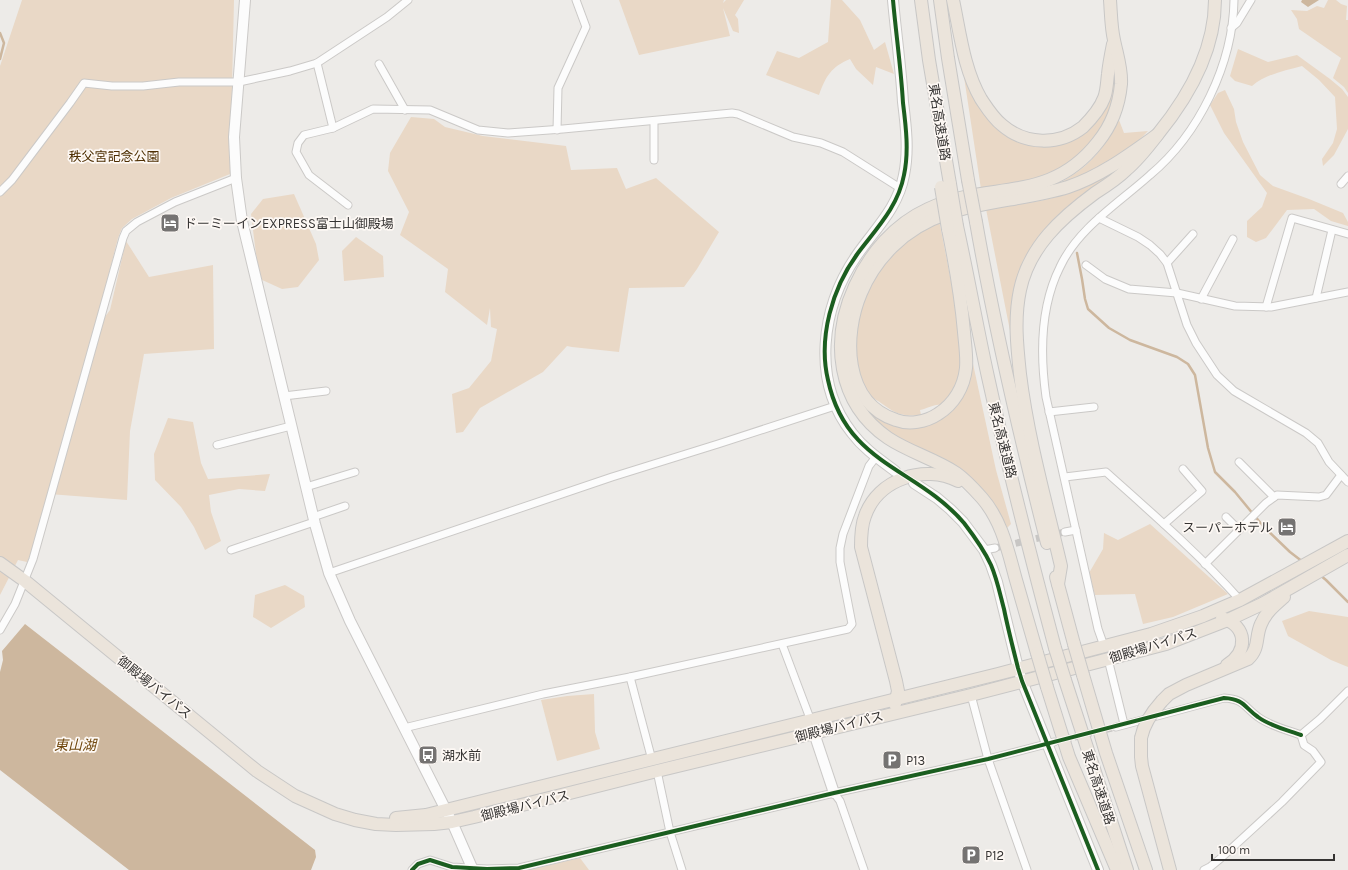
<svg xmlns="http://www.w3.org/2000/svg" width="1348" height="870" font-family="Karla,'Noto Sans JP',sans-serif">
<rect width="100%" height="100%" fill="#edebe8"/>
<!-- green -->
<g fill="#e9d8c6">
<polygon points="22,0 234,0 230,174 171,198 132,219 122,228 118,238 94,332 110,310 126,241 149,277 213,265 214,349 144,354 130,431 127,500 49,494 37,539 27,562 18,560 0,595 0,66"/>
<polygon points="619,0 724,0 723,3 726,0 744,0 735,15 738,19 739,33 733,31 723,8 730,36 639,55"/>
<path d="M831 0H842L860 20 874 50 885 42 894 74 876 67 873 85 856 69 850 59C831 67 826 76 819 95L766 75 777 51 799 58 828 42Z"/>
<polygon points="1328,0 1336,0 1341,4 1347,6 1346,20 1348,20 1348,93 1344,87 1333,78 1341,58 1299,29 1297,19 1291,10 1307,11 1317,6 1324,8"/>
<path d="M1238 49 1268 62 1297 55 1330 79 1342 89 1348 97V129L1334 155 1323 166 1322 159 1333 143 1337 129 1335 97 1319 80 1302 66C1284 71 1266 74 1252 86L1235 81 1230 76Z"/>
<polygon points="961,57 996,126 1059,145 1073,140 1087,132 1097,121 1106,106 1111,92 1115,74 1115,93 1109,111 1101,127 1091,142 1078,156 1061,168 1027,182 981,189"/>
<polygon points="1225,90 1234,109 1236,122 1243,142 1260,175 1273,186 1309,199 1343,213 1348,222 1348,226 1331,221 1314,209 1287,210 1266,238 1256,242 1247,237 1247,221 1262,207 1267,193 1224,133 1210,105 1218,93"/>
<polygon points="411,117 434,119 445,127 483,136 566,146 571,170 617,168 626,189 656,178 719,232 697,269 684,287 629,288 619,352 572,347 567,346 543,372 480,408 463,432 456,433 452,394 469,388 491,361 497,329 491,327 490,308 487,325 445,292 448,269 400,235 409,212 388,171 390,153"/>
<path d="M1119 120 1124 133 1148 131C1120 161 1093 172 1056 186 1065 179 1076 174 1085 166 1100 153 1110 137 1119 120Z"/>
<path d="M1130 161 1029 252 1013 346 986 209C1017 204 1050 202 1079 189 1096 181 1113 170 1130 161Z"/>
<polygon points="294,194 316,244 319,260 298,287 282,289 260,279 256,254 251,214 263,199"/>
<path d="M939 220C945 250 951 280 956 310 959 332 964 356 958 378 955 389 949 398 940 405 934 404 927 409 920 410L921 415C903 417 896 414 881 403 877 400 870 397 867 392 846 360 855 309 875 279 882 267 890 254 901 245 913 236 927 228 939 220Z"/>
<polygon points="356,237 383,256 384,277 344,281 342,251"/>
<polygon points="970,350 996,470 1011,524 1007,528 995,507 894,438 872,421 860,398 873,412 935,422 949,414 955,407 961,399"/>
<polygon points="168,418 193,422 201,463 208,479 270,474 265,491 239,489 209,495 211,512 221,541 205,550 194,527 181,507 155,480 154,454"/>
<polygon points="1150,524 1228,594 1173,617 1143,624 1135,594 1095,595 1089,573 1103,549 1104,533 1118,540"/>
<polygon points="285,585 304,596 305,607 271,628 253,617 255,595"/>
<polygon points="1309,611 1348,617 1348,667 1331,660 1288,636 1282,621"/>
<polygon points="594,694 595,732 600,749 557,761 541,700 567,696"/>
<polygon points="580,858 589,870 527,870"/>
</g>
<!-- water -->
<g fill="#cdb79e">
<polygon points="1302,0 1319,0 1308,7 1301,2"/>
<polygon points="25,624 315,850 316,857 311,870 129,870 0,770 0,672 3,660 2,651"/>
</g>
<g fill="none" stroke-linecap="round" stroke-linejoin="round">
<!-- stream -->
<g stroke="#cdb79e" stroke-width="2.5">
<polyline points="0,33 4,43 0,59"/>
<polyline points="1077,253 1082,279 1085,299 1088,309 1109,328 1130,340 1177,357 1188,364 1195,375 1208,448 1215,472 1235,492 1263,526 1290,552 1303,562"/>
<polyline points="1320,575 1326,580 1348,602"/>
</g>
<!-- street-tunnel -->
<g stroke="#c8c6c4" stroke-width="7" stroke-dasharray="7 3.5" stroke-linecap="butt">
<polyline points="995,548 1065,532"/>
<polyline points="1054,742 1116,727"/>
</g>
<defs>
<g id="street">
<polyline points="1231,28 1237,23 1251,0"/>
<polyline points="317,63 333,128"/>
<polyline points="379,64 405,110"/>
<polyline points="557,130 558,88 586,27 576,0"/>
<polyline points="654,160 654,121"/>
<polyline points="1341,184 1348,176"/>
<polyline points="0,192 12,180 70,103 84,83 112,86 143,86 179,82 239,82 290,71 317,63 387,17 408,0"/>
<polyline points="348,205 309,175 296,152 298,143 304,135 333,128 373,109 430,110 478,130 508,133 563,129 732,113 738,114 793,137 821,143 843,152 900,188"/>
<polyline points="1099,218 1138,237 1150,245 1160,254 1167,263 1187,325 1196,343 1217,375 1234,391 1306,433 1318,443 1329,462 1348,482"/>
<polyline points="1167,263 1193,234"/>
<polyline points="1086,265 1105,279 1129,289 1177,293 1235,306 1271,307 1348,292"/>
<polyline points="1316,298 1332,230"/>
<polyline points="1201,299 1233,239"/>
<polyline points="1266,307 1292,218 1348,234"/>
<polyline points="284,396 326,391"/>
<polyline points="1049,412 1094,407"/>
<polyline points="217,445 291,426"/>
<polyline points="1239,462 1274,497"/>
<path d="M1065 477 1106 472C1152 513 1199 554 1240 600"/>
<polyline points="306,487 355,472"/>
<polyline points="313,517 345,506"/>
<polyline points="1226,517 1239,530"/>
<polyline points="1164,524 1202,491 1183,469"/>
<polyline points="1065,532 1076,530"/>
<polyline points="231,550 314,522"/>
<polyline points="984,550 995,548"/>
<polyline points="1205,564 1266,503 1277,495 1319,497 1326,495 1341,475"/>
<polyline points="329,573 612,477 718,444 835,406"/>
<polyline points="0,630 15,604 33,559 123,238 126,231 137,222 175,202 236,178"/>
<polyline points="782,644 811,721"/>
<path d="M1104 646 1098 629 1046 397C1040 354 1040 307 1060 267 1078 228 1119 203 1150 175 1199 134 1233 64 1234 0"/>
<polyline points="1108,659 1124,724"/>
<polyline points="630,677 652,760"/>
<polyline points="971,695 988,759 1027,870"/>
<path d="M1116 727 1224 698C1244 699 1244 707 1258 717 1270 726 1287 730 1301 735"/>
<polyline points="404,728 543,694 630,677 848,629 852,624 840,562 840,548 843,534 869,466 876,457"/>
<polyline points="1301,735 1320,719 1348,691"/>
<polyline points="657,771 670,832 682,870"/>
<polyline points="834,793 840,801 864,870"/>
<polyline points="412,870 418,864 430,860 452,867 487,869 519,868 834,793 988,759 1054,742"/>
<polyline points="1204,870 1210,867 1221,858 1282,802 1321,762 1313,751 1304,745 1301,735"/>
</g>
<g id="secondary">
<polyline points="245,0 234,137 236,178 242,221 315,524 329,573 350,621 452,822 473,870"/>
<path d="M893 0C896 34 901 68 903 102 906 126 909 151 904 175 898 208 875 229 857 255 821 307 811 381 852 433 864 449 879 459 895 471"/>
<polyline points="914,483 937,498 950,509 963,522 984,550 991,565 997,582 1018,668 1022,681 1098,870"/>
<polyline points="814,733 834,793"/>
</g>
<g id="highway">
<polyline points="921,0 929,60 950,184"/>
<polyline points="940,0 948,58 968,180"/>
<path d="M953 0C960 33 964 70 981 99 987 108 993 118 1002 125 1025 145 1059 146 1083 127 1091 119 1100 109 1104 98 1107 91 1107 81 1108 74 1109 64 1111 54 1113 44"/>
<path d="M976 222C995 330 1020 437 1047 543"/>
<path d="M957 226C968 276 977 327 988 377 1008 468 1031 558 1055 648"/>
<path d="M948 229C955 263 961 297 964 332 965 344 967 356 966 368 964 387 954 404 938 414 926 422 909 425 896 420 843 403 843 335 861 293 868 276 879 260 892 247 941 198 1007 206 1068 187 1101 176 1129 155 1157 135"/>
<polyline points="0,563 25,581 257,771 295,796 335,814 355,820 376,824 396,825 434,824 452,822 474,817 657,771 971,695 1166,644 1228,620 1262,604 1348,555"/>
<polyline points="1056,577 1074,644"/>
<path d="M1058 584 1061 566C1046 502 1028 439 1020 374 1017 346 1014 318 1020 290 1029 247 1061 218 1095 193 1106 186 1117 179 1126 170 1139 159 1148 147 1158 134 1189 96 1215 50 1215 0"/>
<path d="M1222 618C1248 626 1248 652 1227 665"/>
<path d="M1037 653C1030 629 1023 604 1016 580 1008 551 1002 521 982 498 974 489 966 480 956 473 935 459 909 452 888 438 837 403 830 340 855 286 870 253 895 224 928 209 990 180 1049 205 1098 142 1111 126 1119 105 1121 84 1122 69 1117 55 1114 40 1111 27 1111 13 1110 0"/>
<polyline points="1083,675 1106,753 1146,870"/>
<polyline points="1065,680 1127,870"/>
<polyline points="1047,687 1069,757 1117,870"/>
<path d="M1162 701 1169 694 1186 685 1248 659C1260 648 1255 637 1261 624 1266 612 1275 605 1284 597"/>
<path d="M895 704 898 691 896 681 861 547C861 537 861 526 865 516 878 479 924 464 958 481"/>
<polyline points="1141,738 1141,757 1142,766 1170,870"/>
<polyline points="396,818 426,815 446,810 998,674 1151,634 1203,616 1240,600 1348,541"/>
</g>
</defs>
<!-- street casing -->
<use href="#street" stroke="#cbc9c7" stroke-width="9"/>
<!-- secondary casing -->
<use href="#secondary" stroke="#cbc9c7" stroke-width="12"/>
<!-- highway casing -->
<use href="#highway" stroke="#c8c7c6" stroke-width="14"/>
<!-- street -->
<use href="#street" stroke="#fcfcfc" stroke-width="7"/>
<!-- secondary -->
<use href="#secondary" stroke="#fcfcfc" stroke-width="10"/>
<!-- highway -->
<use href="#highway" stroke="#ebe4db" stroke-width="12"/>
<defs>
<g id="highway-bridge">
<polyline points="968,180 976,222"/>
<polyline points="950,184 957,226"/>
<polyline points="941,187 948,229"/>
<polyline points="1074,644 1083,675"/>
<polyline points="1055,648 1065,680"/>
<polyline points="1037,653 1047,687"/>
<path d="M1141 738C1144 723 1152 712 1162 701"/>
</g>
</defs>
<!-- highway-bridge casing -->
<use href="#highway-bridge" stroke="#c8c7c6" stroke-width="14" stroke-linecap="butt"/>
<!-- highway-bridge -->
<use href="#highway-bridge" stroke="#ebe4db" stroke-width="12"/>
<defs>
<g id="cycleway">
<path d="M893 0C896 34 901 68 903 103 906 127 909 152 904 175 898 207 876 229 858 253 832 288 818 338 828 380 846 465 916 467 964 523 974 536 984 550 991 565 997 579 1000 594 1004 609 1008 629 1013 648 1018 668L1022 681 1098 870"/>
<path d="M412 870 418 864 430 860 452 867 487 869 519 868 834 793 988 759 1224 698C1244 699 1244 707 1258 717 1270 726 1287 730 1301 735"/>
</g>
</defs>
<!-- cycleway casing -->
<use href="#cycleway" stroke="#fdf8f4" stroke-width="6"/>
<!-- cycleway -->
<use href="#cycleway" stroke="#1b5e20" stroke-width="4"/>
</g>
<!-- icons -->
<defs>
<symbol id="hotel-square" viewBox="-11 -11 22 22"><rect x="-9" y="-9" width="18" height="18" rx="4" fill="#757372" stroke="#fdf8f4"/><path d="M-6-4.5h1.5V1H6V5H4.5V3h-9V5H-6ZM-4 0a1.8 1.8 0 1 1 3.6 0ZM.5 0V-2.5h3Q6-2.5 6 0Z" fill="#fff"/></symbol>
<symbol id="bus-square" viewBox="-11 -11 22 22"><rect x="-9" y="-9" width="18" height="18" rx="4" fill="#757372" stroke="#fdf8f4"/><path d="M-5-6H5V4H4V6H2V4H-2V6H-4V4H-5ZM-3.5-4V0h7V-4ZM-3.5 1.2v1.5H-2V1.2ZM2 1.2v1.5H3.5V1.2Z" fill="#fff"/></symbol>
<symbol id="parking-square" viewBox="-11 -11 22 22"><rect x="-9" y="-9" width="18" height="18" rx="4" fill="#757372" stroke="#fdf8f4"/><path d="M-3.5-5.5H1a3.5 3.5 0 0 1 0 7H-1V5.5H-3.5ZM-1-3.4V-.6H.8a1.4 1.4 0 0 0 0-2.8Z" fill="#fff"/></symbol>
</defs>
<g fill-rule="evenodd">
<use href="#hotel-square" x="159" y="212" width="22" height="22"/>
<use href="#hotel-square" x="1276" y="516" width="22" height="22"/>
<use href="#bus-square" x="417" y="744" width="22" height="22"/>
<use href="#parking-square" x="881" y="749" width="22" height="22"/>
<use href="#parking-square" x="960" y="844" width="22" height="22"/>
</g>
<g text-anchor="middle" stroke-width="3.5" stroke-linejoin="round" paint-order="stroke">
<!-- street labels -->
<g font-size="13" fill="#353332" stroke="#fdf8f4">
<text transform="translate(940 122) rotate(81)" y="5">東名高速道路</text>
<text transform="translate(1003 440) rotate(76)" y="5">東名高速道路</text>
<text transform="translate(1153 645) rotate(-17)" y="5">御殿場バイパス</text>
<text transform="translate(155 687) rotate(39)" y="5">御殿場バイパス</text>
<text transform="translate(839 726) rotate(-14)" y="5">御殿場バイパス</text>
<text transform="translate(1099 787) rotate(72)" y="5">東名高速道路</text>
<text transform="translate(525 805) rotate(-14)" y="5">御殿場バイパス</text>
</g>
<!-- park labels -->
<g font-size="13" fill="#4e2f03" stroke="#fdf8f4">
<text x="114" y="161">秩父宮記念公園</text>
</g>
<!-- poi labels -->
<g font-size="13" fill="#353332" stroke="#fdf8f4" text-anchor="start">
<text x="184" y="228">ドーミーインEXPRESS富士山御殿場</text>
<text x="1273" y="532" text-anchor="end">スーパーホテル</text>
<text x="442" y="760">湖水前</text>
<text x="906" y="765">P13</text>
<text x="985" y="860">P12</text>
</g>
<!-- water labels -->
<g font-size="14" font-style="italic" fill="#70470d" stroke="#fdf8f4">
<text x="75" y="750">東山湖</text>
</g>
</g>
<!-- scale -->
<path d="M1212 854v6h122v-6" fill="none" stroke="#353332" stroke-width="2"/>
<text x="1218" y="854" font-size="12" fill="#353332" stroke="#fdf8f4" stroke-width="3" paint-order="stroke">100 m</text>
</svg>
